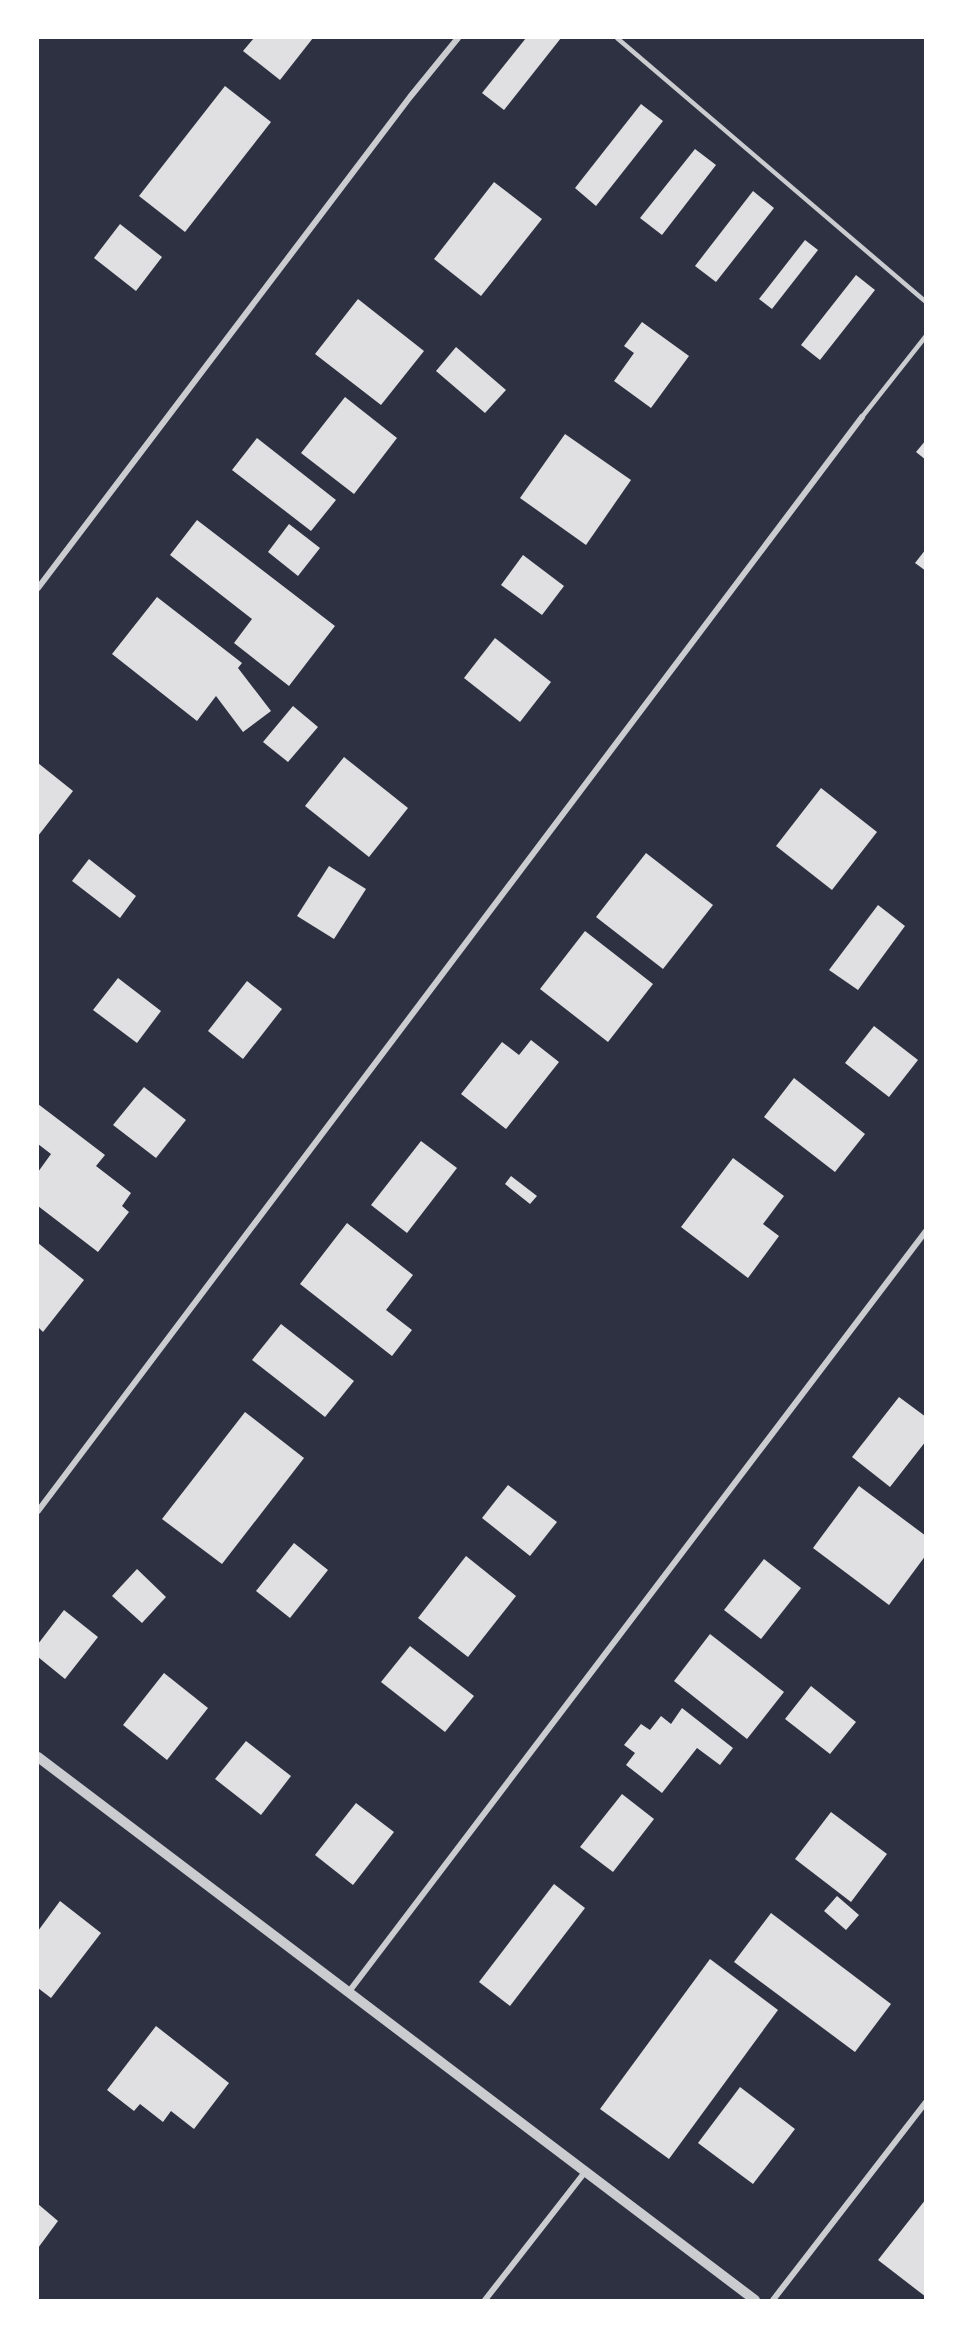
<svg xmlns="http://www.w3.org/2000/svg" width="963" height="2338" font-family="Rubik,sans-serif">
<rect width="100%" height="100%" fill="#2d3142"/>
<!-- building -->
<g fill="#e0e0e3">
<polygon points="254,38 313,38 280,80 243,51"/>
<polygon points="526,38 561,38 504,110 482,93"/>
<polygon points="225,86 271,122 185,232 139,196"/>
<polygon points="641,104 663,121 596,206 575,188"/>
<polygon points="695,149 716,165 662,235 640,218"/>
<polygon points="494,182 542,219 481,296 434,259"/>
<polygon points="753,191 774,208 716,282 695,266"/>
<polygon points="120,224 162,257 136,291 94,258"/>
<polygon points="805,240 818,250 772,309 759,299"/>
<polygon points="856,275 875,290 820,360 801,345"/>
<polygon points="358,299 424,351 381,405 315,354"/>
<polygon points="642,322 689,356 651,408 614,381 634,353 624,346"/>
<polygon points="456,347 506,390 485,413 436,371"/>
<polygon points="345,397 397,438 354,494 301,453"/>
<polygon points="565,434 631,480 586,545 520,498"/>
<polygon points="257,438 336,500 311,531 232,470"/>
<polygon points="926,440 926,460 916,452"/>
<polygon points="197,520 335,626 289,686 234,643 252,619 170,555"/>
<polygon points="289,524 320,548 298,576 268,552"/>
<polygon points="926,549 926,571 915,563"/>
<polygon points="523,555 564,586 542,615 501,585"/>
<polygon points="157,597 242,663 238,668 271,711 243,732 216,696 197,721 112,654"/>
<polygon points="495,638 551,682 520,722 464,678"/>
<polygon points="293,706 318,727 288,762 263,742"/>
<polygon points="344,757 408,808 369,857 305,806"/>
<polygon points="38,763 73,791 38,836"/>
<polygon points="821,788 877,832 832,890 776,846"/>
<polygon points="646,853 713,905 663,969 596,917"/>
<polygon points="89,859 136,896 120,918 72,881"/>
<polygon points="329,866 366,889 334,939 297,916"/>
<polygon points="878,905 905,926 858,990 829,970"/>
<polygon points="585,931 653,984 608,1042 540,989"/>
<polygon points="118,978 161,1011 137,1043 93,1010"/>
<polygon points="247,981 282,1009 243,1059 208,1031"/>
<polygon points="874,1026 918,1060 889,1097 845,1063"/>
<polygon points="531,1040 559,1062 506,1129 461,1094 502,1042 519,1055"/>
<polygon points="794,1078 865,1134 835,1172 764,1117"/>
<polygon points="144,1087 186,1120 156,1158 113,1125"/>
<polygon points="38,1104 105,1155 96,1166 131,1193 122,1206 129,1212 98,1252 38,1206 38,1172 51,1154 38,1144"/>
<polygon points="421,1141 457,1168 407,1233 371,1205"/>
<polygon points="733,1158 784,1196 763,1224 779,1236 748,1278 681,1227"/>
<polygon points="511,1176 537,1196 530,1204 505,1184"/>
<polygon points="347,1223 413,1275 386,1310 412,1330 392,1356 300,1284"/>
<polygon points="38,1243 84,1280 43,1332 38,1327"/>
<polygon points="281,1324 354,1381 325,1417 252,1360"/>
<polygon points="899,1397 926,1417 926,1441 890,1487 852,1457"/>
<polygon points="245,1412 304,1458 222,1564 162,1519"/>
<polygon points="508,1485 557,1522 530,1556 482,1518"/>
<polygon points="859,1486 926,1536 926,1555 889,1605 813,1548"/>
<polygon points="294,1543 328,1570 290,1618 256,1591"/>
<polygon points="466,1556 516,1596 468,1657 418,1618"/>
<polygon points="764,1559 801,1588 761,1639 724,1610"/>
<polygon points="137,1569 166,1597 142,1623 112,1596"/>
<polygon points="64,1610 98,1637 65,1679 38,1657 38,1644"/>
<polygon points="710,1634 784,1692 747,1739 674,1681"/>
<polygon points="410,1646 474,1696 445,1732 381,1682"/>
<polygon points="164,1673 208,1708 167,1760 123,1725"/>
<polygon points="811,1686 856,1722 830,1754 785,1719"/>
<polygon points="682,1708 733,1748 720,1765 697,1748 662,1793 626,1765 635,1753 624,1745 641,1724 650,1730 661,1716 671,1724"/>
<polygon points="246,1741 291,1776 261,1815 215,1779"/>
<polygon points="622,1794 654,1819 613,1872 580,1847"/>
<polygon points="356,1803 394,1832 353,1885 315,1855"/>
<polygon points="831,1812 887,1854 851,1902 795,1859"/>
<polygon points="554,1884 585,1908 510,2006 479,1982"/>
<polygon points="837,1896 859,1915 846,1930 824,1911"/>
<polygon points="60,1901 101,1933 51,1998 38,1988 38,1931"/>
<polygon points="771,1913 891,2004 855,2052 734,1962"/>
<polygon points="710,1959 778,2010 669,2159 600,2109"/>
<polygon points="156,2026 229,2083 194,2129 171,2111 163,2122 140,2104 134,2111 107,2090"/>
<polygon points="740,2087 795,2129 753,2184 698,2143"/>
<polygon points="926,2199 926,2297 878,2260"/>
<polygon points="38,2204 58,2221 38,2248"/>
</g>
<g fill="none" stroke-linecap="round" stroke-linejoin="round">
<!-- service -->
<g stroke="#caccd0" stroke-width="4.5">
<polyline points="617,38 926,302"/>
<polyline points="862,417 926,336"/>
</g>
<!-- minor -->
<g stroke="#caccd0" stroke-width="6">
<polyline points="38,588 410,97 458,38"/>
<polyline points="38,1511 862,417"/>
<polyline points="348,1993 926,1231"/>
<polyline points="485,2300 585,2172"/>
<polyline points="773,2300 926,2102"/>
</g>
<!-- tertiary -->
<polyline stroke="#caccd0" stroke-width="10" points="38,1757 755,2300"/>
</g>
<!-- border -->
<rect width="963" height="2338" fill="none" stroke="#ffffff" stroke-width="78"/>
</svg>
